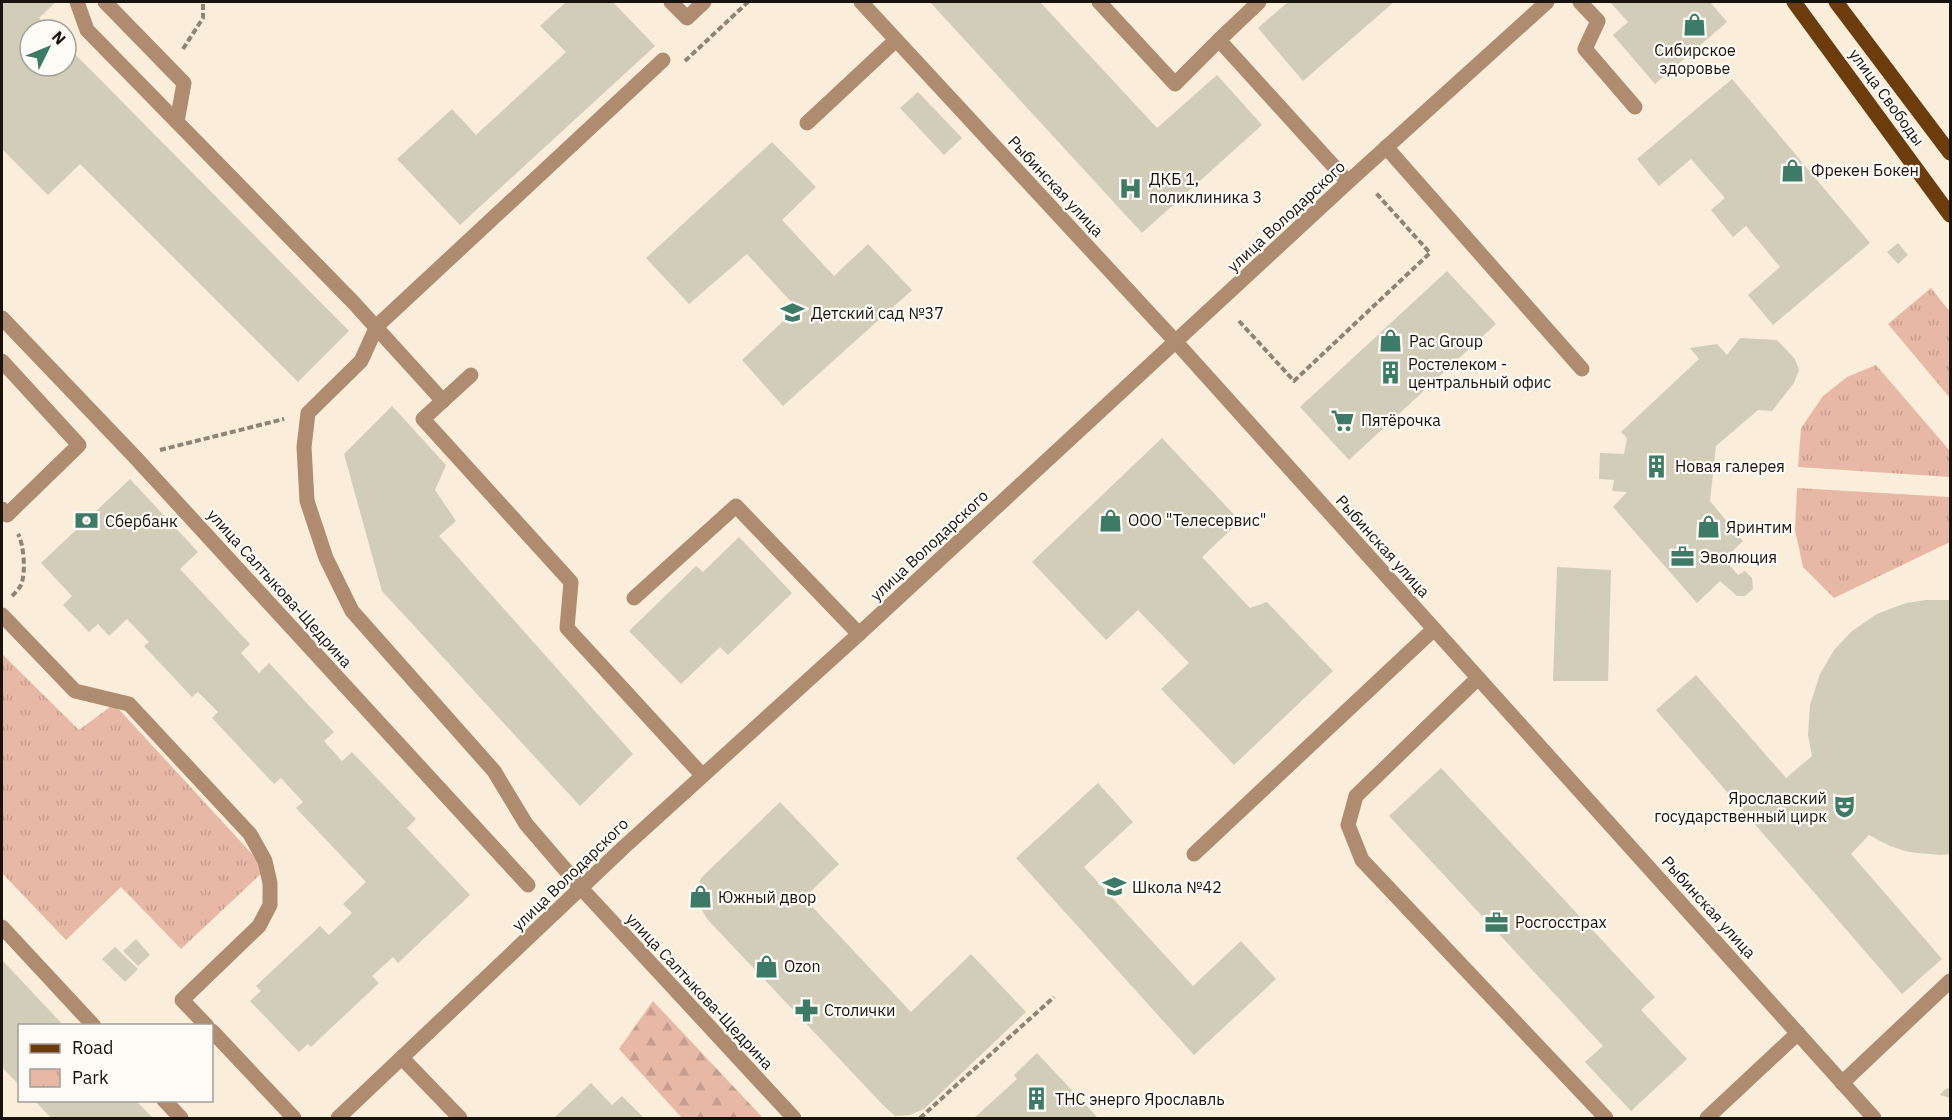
<svg xmlns="http://www.w3.org/2000/svg" width="1952" height="1120" font-family="'IBM Plex Sans',sans-serif">
<defs>
<pattern id="forest-firs" width="22" height="20" patternUnits="userSpaceOnUse" patternTransform="scale(1.5)"><rect width="22" height="20" fill="#e8b8a6"/><path d="M5 1l3.5 6h-7zM16 11l3.5 6h-7z" fill="#c69d8e"/></pattern>
<pattern id="park-tufts" width="24" height="20" patternUnits="userSpaceOnUse" patternTransform="scale(1.5)"><rect width="24" height="20" fill="#e8b8a6"/><path d="M3 7l-1-3M5 7V3M7 7l1-3M15 17l-1-3M17 17v-4M19 17l1-3" fill="none" stroke="#c69d8e"/></pattern>
</defs>
<rect width="100%" height="100%" fill="#faedd9"/>
<!-- forest -->
<polygon fill="url(#forest-firs)" points="653,1001 763,1118 682,1118 619,1049"/>
<!-- park -->
<g fill="url(#park-tufts)">
<polygon points="1931,288 1950,312 1950,398 1888,324"/>
<polygon points="1876,365 1950,451 1950,477 1798,467 1801,428 1823,396 1847,377"/>
<polygon points="1797,488 1950,497 1950,542 1834,598 1803,567 1795,530"/>
<polygon points="2,654 79,730 114,704 266,869 181,949 121,887 66,940 2,873"/>
</g>
<!-- building -->
<g fill="#d2cdb8">
<polygon points="2,2 56,2 39,18 51,30 30,30 30,66 66,66 66,45 349,331 298,382 80,164 48,195 2,149"/>
<polygon points="566,2 613,2 655,46 460,225 397,159 452,109 476,135 566,52 540,26"/>
<polygon points="930,2 1040,2 1157,128 1217,75 1262,125 1142,233"/>
<polygon points="1288,2 1394,2 1303,81 1258,28"/>
<polygon points="1610,2 1710,2 1727,22 1655,84 1613,35 1628,22"/>
<polygon points="1732,79 1870,243 1773,325 1748,295 1780,267 1746,226 1733,237 1711,210 1725,198 1691,159 1659,186 1637,159"/>
<polygon points="918,92 962,138 944,155 900,108"/>
<polygon points="772,142 816,187 782,220 834,276 868,244 912,290 783,406 742,360 797,308 747,254 689,304 646,258"/>
<polygon points="1898,243 1908,255 1898,264 1887,252"/>
<polygon points="1447,271 1496,324 1349,460 1300,407"/>
<polygon points="1740,338 1777,340 1795,359 1799,370 1794,383 1772,411 1758,410 1716,446 1710,501 1743,541 1724,559 1738,575 1745,571 1752,578 1753,589 1745,596 1737,596 1720,581 1697,603 1613,507 1627,492 1612,491 1614,480 1599,479 1600,453 1624,454 1627,438 1621,432 1699,359 1690,348 1717,344 1727,355"/>
<polygon points="392,406 446,465 435,490 456,521 439,536 633,754 580,806 382,591 344,454"/>
<polygon points="1162,438 1240,521 1202,557 1250,608 1267,602 1333,671 1234,765 1161,689 1189,663 1138,610 1106,640 1032,562"/>
<polygon points="130,479 198,552 180,569 250,644 241,653 259,673 269,663 334,732 324,741 342,761 352,752 416,819 407,828 470,895 398,963 393,957 372,976 379,983 311,1047 308,1044 299,1052 250,1001 261,991 256,986 320,926 329,935 352,913 343,904 366,882 296,808 303,802 281,778 274,784 212,718 218,712 198,692 192,697 144,646 149,642 127,619 109,636 98,624 89,632 63,605 72,596 41,563"/>
<polygon points="739,537 792,593 728,655 720,647 681,684 629,631 696,566 703,572"/>
<polygon points="1557,567 1611,570 1608,681 1553,681"/>
<polygon points="1926,600 1950,600 1950,854 1940,855 1909,852 1890,846 1869,835 1851,854 1942,959 1902,994 1656,710 1696,675 1786,778 1812,756 1808,735 1810,705 1820,674 1834,650 1852,631 1877,614 1906,603"/>
<polygon points="1441,768 1655,997 1641,1010 1687,1059 1631,1111 1585,1062 1603,1046 1389,816"/>
<polygon points="1098,783 1133,822 1084,867 1193,986 1241,941 1276,979 1194,1055 1016,858"/>
<polygon points="780,802 839,864 804,898 911,1012 971,954 1026,1012 924,1109 910,1115 895,1116 883,1105 708,920 700,907 698,892 701,878"/>
<polygon points="136,939 150,955 138,966 123,951"/>
<polygon points="115,947 138,969 125,982 102,959"/>
<polygon points="2,960 64,1026 20,1026 20,1086 2,1067"/>
<polygon points="1037,1053 1098,1118 974,1118 1017,1079 1014,1075"/>
<polygon points="591,1083 612,1105 622,1096 644,1118 554,1118"/>
<polygon points="1950,1088 1950,1098 1940,1095 1945,1089"/>
<polygon points="34,1100 135,1100 153,1118 51,1118"/>
</g>
<g fill="none" stroke-linecap="round" stroke-linejoin="round">
<!-- path -->
<g stroke="#8d8476" stroke-width="4" stroke-dasharray="6 3" stroke-linecap="butt">
<polyline points="183,49 203,18 203,2"/>
<polyline points="685,61 748,2"/>
<polyline points="1239,321 1294,381 1430,253 1376,193"/>
<polyline points="160,450 284,419"/>
<path d="M12 596C15 593 19 589 21 585 26 574 24 544 18 534"/>
<polyline points="920,1118 1054,997"/>
</g>
<!-- minor -->
<g stroke="#af8b6f" stroke-width="15">
<polyline points="77,2 87,30 353,302 443,401"/>
<polyline points="105,2 184,83 177,122"/>
<polyline points="671,2 687,18 704,2"/>
<polyline points="861,2 1176,342 1874,1118"/>
<polyline points="1099,2 1175,84 1219,40 1348,182"/>
<polyline points="1580,2 1598,21 1585,49 1635,107"/>
<polyline points="1219,40 1259,2"/>
<polyline points="663,60 377,326 361,361 308,413 304,447 307,501 326,558 352,611 494,771 526,824 581,888 794,1118"/>
<polyline points="807,123 896,40"/>
<polyline points="1386,147 1582,369"/>
<polyline points="2,318 134,456 528,885"/>
<polyline points="2,361 79,445 7,515 2,509"/>
<polyline points="471,375 423,419 571,582 567,628 702,775"/>
<polyline points="634,598 736,506 859,634"/>
<polyline points="2,615 75,691 129,704 250,834 265,861 270,883 270,905 259,926 182,1000 207,1026"/>
<polyline points="1478,678 1356,796 1348,825 1362,860 1606,1118"/>
<polyline points="1194,854 1434,629"/>
<polyline points="2,927 94,1026"/>
<polyline points="212,1031 294,1118"/>
<polyline points="402,1058 460,1118"/>
<polyline points="1842,1083 1950,981"/>
<polyline points="164,1100 181,1118"/>
<polyline points="338,1118 624,847 859,634 1348,182 1547,2"/>
<polyline points="1707,1118 1798,1033"/>
</g>
<!-- major -->
<g stroke="#6c3c0d" stroke-width="15">
<polyline points="1794,2 1950,215"/>
<polyline points="1836,2 1950,153"/>
</g>
</g>
<!-- icons -->
<defs>
<symbol id="shop-bare" viewBox="-9 -9 18 18"><path d="M-5-2.5h2.3a2.7 3.5 0 0 1 5.4 0H5L5.5 6h-11ZM-1.5-2.5h3a1.5 2.3 0 0 0-3 0Z" fill="#3d7b67" stroke="#fefbf7" stroke-width="2.5" paint-order="stroke"/></symbol>
<symbol id="hospital-bare" viewBox="-9 -9 18 18"><path d="M-5-5h3v3.5h4V-5h3V5h-3V1.5h-4V5h-3Z" fill="#3d7b67" stroke="#fefbf7" stroke-width="2.5" paint-order="stroke"/></symbol>
<symbol id="school-bare" viewBox="-9 -9 18 18"><path d="M0-5L7-2L0 1L-7-2ZM-4 1L0 2.5L4 1V4Q0 6-4 4Z" fill="#3d7b67" stroke="#fefbf7" stroke-width="2.5" paint-order="stroke"/></symbol>
<symbol id="building-bare" viewBox="-9 -9 18 18"><path d="M-4-6H4V6H1V3H-1V6H-4ZM-2.5-4.3h1.7v1.8h-1.7ZM.8-4.3h1.7v1.8H.8ZM-2.5-1h1.7V.8h-1.7ZM.8-1h1.7V.8H.8Z" fill="#3d7b67" stroke="#fefbf7" stroke-width="2.5" paint-order="stroke"/></symbol>
<symbol id="supermarket-bare" viewBox="-9 -9 18 18"><path d="M-6-5.5h2.5l.6 2H6L4.5 2H-2.5L-4.4-4H-6ZM-1.5 3.2a1.3 1.3 0 1 0 .1 0ZM3 3.2a1.3 1.3 0 1 0 .1 0Z" fill="#3d7b67" stroke="#fefbf7" stroke-width="2.5" paint-order="stroke"/></symbol>
<symbol id="bank-bare" viewBox="-9 -9 18 18"><path d="M-6-4H6V4H-6ZM0-2.3a2.3 2.3 0 1 0 0 4.6a2.3 2.3 0 1 0 0-4.6Z" fill="#3d7b67" stroke="#fefbf7" stroke-width="2.5" paint-order="stroke"/></symbol>
<symbol id="office-bare" viewBox="-9 -9 18 18"><path d="M-6-3h4V-5.5h4V-3h4V5H-6ZM-1-4.5V-3h2v-1.5ZM-6 0V1H6V0Z" fill="#3d7b67" stroke="#fefbf7" stroke-width="2.5" paint-order="stroke"/></symbol>
<symbol id="theatre-bare" viewBox="-9 -9 18 18"><path d="M-5-5.5Q0-4 5-5.5V0Q5 5 0 6Q-5 5-5 0ZM-3.3-2.5H-1v1.5H-3.3ZM1-2.5H3.3v1.5H1ZM-2.8 1Q0 5.5 2.8 1Z" fill="#3d7b67" stroke="#fefbf7" stroke-width="2.5" paint-order="stroke"/></symbol>
<symbol id="pharmacy-bare" viewBox="-9 -9 18 18"><path d="M-2-6h4v4h4v4h-4v4h-4v-4h-4v-4h4Z" fill="#3d7b67" stroke="#fefbf7" stroke-width="2.5" paint-order="stroke"/></symbol>
</defs>
<g fill-rule="evenodd">
<use href="#shop-bare" x="1678" y="8" width="33" height="33"/>
<use href="#shop-bare" x="1776" y="154" width="33" height="33"/>
<use href="#hospital-bare" x="1114" y="172" width="33" height="33"/>
<use href="#school-bare" x="776" y="296" width="33" height="33"/>
<use href="#shop-bare" x="1374" y="324" width="33" height="33"/>
<use href="#building-bare" x="1374" y="356" width="33" height="33"/>
<use href="#supermarket-bare" x="1326" y="404" width="33" height="33"/>
<use href="#building-bare" x="1640" y="450" width="33" height="33"/>
<use href="#shop-bare" x="1094" y="504" width="33" height="33"/>
<use href="#bank-bare" x="70" y="504" width="33" height="33"/>
<use href="#shop-bare" x="1692" y="510" width="33" height="33"/>
<use href="#office-bare" x="1666" y="540" width="33" height="33"/>
<use href="#theatre-bare" x="1828" y="790" width="33" height="33"/>
<use href="#school-bare" x="1098" y="870" width="33" height="33"/>
<use href="#shop-bare" x="684" y="880" width="33" height="33"/>
<use href="#office-bare" x="1480" y="906" width="33" height="33"/>
<use href="#shop-bare" x="750" y="950" width="33" height="33"/>
<use href="#pharmacy-bare" x="790" y="994" width="33" height="33"/>
<use href="#building-bare" x="1020" y="1082" width="33" height="33"/>
</g>
<g text-anchor="middle" stroke-width="4.5" stroke-linejoin="round" paint-order="stroke">
<!-- poi labels -->
<g font-size="16" fill="#18140d" stroke="#fefbf7" text-anchor="start">
<text x="1695" y="56" text-anchor="middle">Сибирское<tspan x="1695" dy="18">здоровье</tspan></text>
<text x="1811" y="176">Фрекен Бокен</text>
<text x="1149" y="185">ДКБ 1,<tspan x="1149" dy="18">поликлиника 3</tspan></text>
<text x="811" y="319">Детский сад №37</text>
<text x="1409" y="347">Pac Group</text>
<text x="1408" y="370">Ростелеком -<tspan x="1408" dy="18">центральный офис</tspan></text>
<text x="1361" y="426">Пятёрочка</text>
<text x="1675" y="472">Новая галерея</text>
<text x="1128" y="526">ООО "Телесервис"</text>
<text x="105" y="527">Сбербанк</text>
<text x="1726" y="533">Яринтим</text>
<text x="1700" y="563">Эволюция</text>
<text x="1827" y="804" text-anchor="end">Ярославский<tspan x="1827" dy="18">государственный цирк</tspan></text>
<text x="1132" y="893">Школа №42</text>
<text x="718" y="903">Южный двор</text>
<text x="1515" y="928">Росгосстрах</text>
<text x="784" y="972">Ozon</text>
<text x="824" y="1016">Столички</text>
<text x="1055" y="1105">ТНС энерго Ярославль</text>
</g>
<!-- street labels -->
<g font-size="16" fill="#18140d" stroke="#fefbf7">
<text transform="translate(1887 97) rotate(54)" y="6">улица Свободы</text>
<text transform="translate(1056 186) rotate(47)" y="6">Рыбинская улица</text>
<text transform="translate(1286 216) rotate(-43)" y="6">улица Володарского</text>
<text transform="translate(929 545) rotate(-43)" y="6">улица Володарского</text>
<text transform="translate(1383 546) rotate(48)" y="6">Рыбинская улица</text>
<text transform="translate(280 588) rotate(48)" y="6">улица Салтыкова-Щедрина</text>
<text transform="translate(570 874) rotate(-44)" y="6">улица Володарского</text>
<text transform="translate(1709 907) rotate(48)" y="6">Рыбинская улица</text>
<text transform="translate(700 991) rotate(47)" y="6">улица Салтыкова-Щедрина</text>
</g>
</g>
<!-- border -->
<rect width="1952" height="1120" fill="none" stroke="#18140d" stroke-width="6"/>
<!-- legend -->
<rect x="18" y="1024" width="195" height="78" fill="#fefbf7" stroke="#a29f99" stroke-width="1.5"/>
<rect x="30" y="1044" width="30" height="9" fill="#6c3c0d" stroke="#a29f99" stroke-width="1.5"/>
<text x="72" y="1054" font-size="18" fill="#18140d">Road</text>
<rect x="30" y="1069" width="30" height="18" fill="url(#park-tufts)" stroke="#a29f99" stroke-width="1.5"/>
<text x="72" y="1084" font-size="18" fill="#18140d">Park</text>
<!-- north arrow -->
<g transform="translate(48 48) rotate(47)"><circle r="28" fill="#fefbf7" stroke="#a29f99" stroke-width="1.5"/>
<path d="M0-4.5L10 22L0 15L-10 22Z" fill="#3d7b67"/>
<text y="-9" font-size="16" font-weight="bold" text-anchor="middle" fill="#18140d">N</text>
</g>
</svg>
